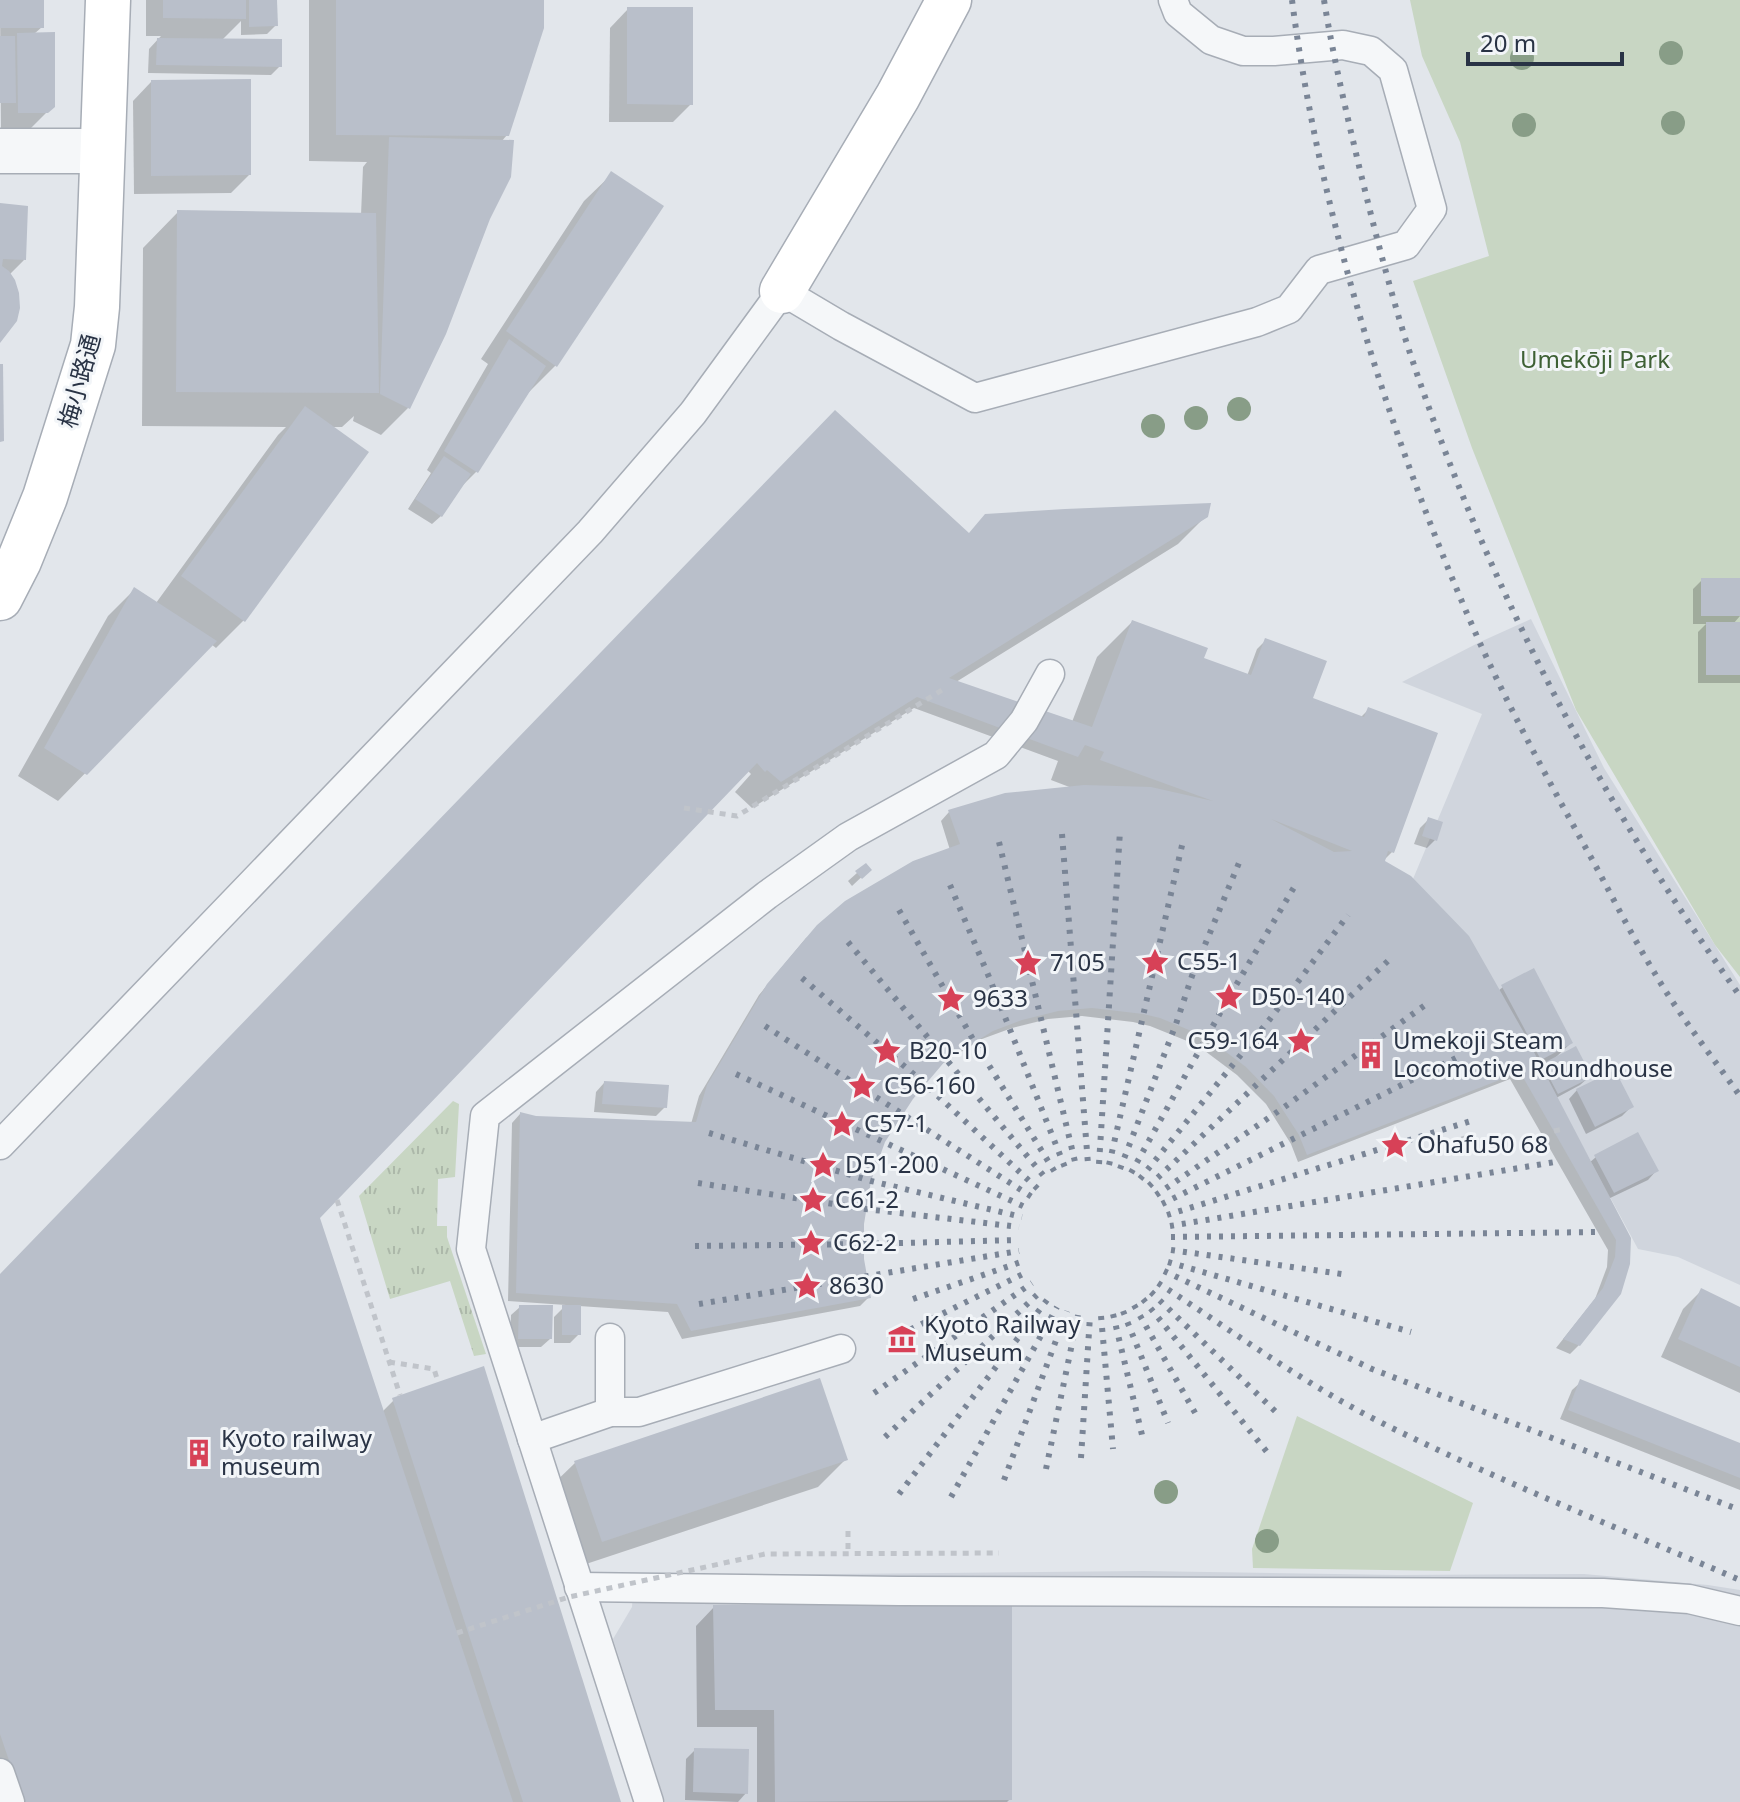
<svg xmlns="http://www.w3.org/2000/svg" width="1740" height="1802" font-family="'Noto Sans','Noto Sans JP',sans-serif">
<defs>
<pattern id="grass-tufts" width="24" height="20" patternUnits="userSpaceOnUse" patternTransform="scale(2)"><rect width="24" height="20" fill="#c8d6c3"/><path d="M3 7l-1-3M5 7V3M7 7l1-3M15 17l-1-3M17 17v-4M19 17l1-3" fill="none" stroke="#acb8a9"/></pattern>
</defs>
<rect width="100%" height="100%" fill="#e2e6eb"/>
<!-- built -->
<g fill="#d0d5dd">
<polygon points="1531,619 1604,768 1740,985 1740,1285 1678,1257 1638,1249 1527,1043 1413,879 1482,714 1402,682 1480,642"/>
<polygon points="1143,1571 1398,1575 1584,1574 1708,1585 1740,1590 1740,1802 665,1802 613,1639 632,1607 634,1576"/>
</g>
<!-- grass -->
<polygon fill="url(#grass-tufts)" points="453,1101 459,1104 455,1177 438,1179 437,1226 447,1226 447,1237 486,1354 474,1356 450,1281 390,1299 359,1196"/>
<!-- park -->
<g fill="#c8d6c3">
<polygon points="1410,0 1740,0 1740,977 1715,945 1576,710 1472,448 1413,281 1489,256 1460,142 1422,56"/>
<polygon points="1297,1416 1473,1503 1450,1571 1253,1568 1252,1549"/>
</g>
<!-- shadow -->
<g fill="#0003">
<polygon points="0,0 42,0 42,27 34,34 53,106 28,131 1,131"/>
<polygon points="146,0 275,0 276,25 267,34 241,35 241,21 222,40 280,66 271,75 148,73 149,49 161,36 146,36"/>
<polygon points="309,0 542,0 507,135 501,142 488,218 408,408 381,435 353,421 354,416 342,427 331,427 367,453 243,621 216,648 211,644 58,801 18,776 108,616 135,589 156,603 278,435 286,427 142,426 143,248 178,212 361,215 363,167 367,162 309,161"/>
<polygon points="628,9 691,104 673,122 609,122 610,28"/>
<polygon points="151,82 249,175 231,193 134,194 133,101"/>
<polygon points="612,174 662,207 555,366 528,393 476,472 457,491 441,516 432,524 408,509 431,473 427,470 488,364 481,359 584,201"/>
<polygon points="0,205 24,260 9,275 0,341"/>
<polygon points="1206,516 1178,544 956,682 1072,722 1097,657 1132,622 1199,666 1247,676 1257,649 1266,640 1310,699 1360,718 1368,710 1436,734 1392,852 1382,862 1498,991 1503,987 1571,1043 1555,1058 1589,1077 1580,1085 1556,1098 1589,1163 1596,1157 1656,1171 1648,1180 1608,1199 1629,1239 1579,1345 1570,1354 1556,1348 1595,1299 1607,1267 1608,1250 1510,1079 1298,1162 1291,1144 1266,1104 1237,1075 1197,1045 1150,1026 1133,1022 1082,1016 1048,1019 1012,1028 982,1039 937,1067 923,1082 884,1141 869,1180 862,1224 862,1259 869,1297 860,1306 682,1339 668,1312 579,1306 579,1334 570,1343 554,1343 554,1317 566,1305 508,1301 512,1123 520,1114 536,1118 691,1124 699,1096 759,995 806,938 950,850 941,821 949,812 1072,788 1051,780 1058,761 914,708 752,808 735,792 751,774 747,770 318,1218 382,1412 394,1400 619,1802 0,1802 0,1276 968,535"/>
<polygon points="1702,580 1740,580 1740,616 1733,624 1740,624 1740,683 1698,683 1698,632 1706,624 1693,624 1693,589"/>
<polygon points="1429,819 1435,840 1427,848 1414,844 1420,828"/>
<polygon points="869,870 852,886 848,881 857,873"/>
<polygon points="604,1083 665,1107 656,1116 594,1112 596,1092"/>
<polygon points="1577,1090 1631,1107 1622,1116 1586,1134 1569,1099"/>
<polygon points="1701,1291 1740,1309 1740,1393 1661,1357 1683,1309"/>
<polygon points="520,1307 550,1339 541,1347 510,1347 511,1315"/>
<polygon points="1581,1382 1740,1445 1740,1490 1560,1419 1572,1390"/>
<polygon points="845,1460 818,1487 574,1568 547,1490 575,1463"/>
<polygon points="714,1607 1010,1799 1007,1802 757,1802 757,1727 697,1727 696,1626"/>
<polygon points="695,1750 746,1793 738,1802 685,1800 686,1759"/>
</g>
<!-- building -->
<g fill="#b9bfca" fill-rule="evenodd">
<rect x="0" y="0" width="44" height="28"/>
<polygon points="163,0 246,0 246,19 163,18"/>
<polygon points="249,0 277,0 278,26 249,27"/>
<polygon points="336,0 544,0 544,28 509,136 336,135"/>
<polygon points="627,7 693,7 693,105 627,104"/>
<polygon points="55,32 55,107 48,113 18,113 17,33"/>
<polygon points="0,36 15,36 16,103 0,103"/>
<polygon points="157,38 282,39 282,67 156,65"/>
<polygon points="251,79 251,175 151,176 151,80"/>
<polygon points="389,137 514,140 511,177 490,219 446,334 410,409 380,394"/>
<polygon points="611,171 664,206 557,367 506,331"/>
<polygon points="0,203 28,206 26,260 3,259 2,266 9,271 15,280 19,293 20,308 17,321 0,343"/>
<polygon points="177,210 376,213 379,393 176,392"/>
<polygon points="509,339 546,366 478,473 444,451"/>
<polygon points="0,364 3,364 4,441 0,442"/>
<polygon points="305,406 369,452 245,622 181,576"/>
<path d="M835 410 969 533 985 514 1065 509 1211 503 1208 517 949 678 1092 727 1132 620 1208 648 1204 658 1251 675 1265 638 1327 661 1313 698 1364 717 1368 707 1438 733 1394 853 1388 851 1385 861 1411 876 1469 936 1523 1031 1631 1238 1630 1264 1621 1294 1580 1346 1563 1339 1603 1288 1615 1257 1616 1240 1520 1072 1307 1155 1299 1135 1274 1096 1246 1067 1206 1037 1160 1018 1143 1014 1092 1008 1058 1011 1022 1020 993 1031 946 1060 913 1099 885 1142 871 1181 864 1224V1259L871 1298 691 1331 677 1304 516 1293 520 1112 536 1116 696 1122 707 1085 767 984 817 925 845 901 913 861 960 844 948 810 1005 793 1084 785 1151 787 1213 801 1100 760 1104 752 1085 745 1078 757 917 697 781 782 767 770 765 772 757 763 320 1218 513 1802H23L0 1734V1274ZM1271 819 1352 851 1334 852Z"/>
<polygon points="444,456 471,474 442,517 415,499"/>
<rect x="1701" y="578" width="39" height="38"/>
<polygon points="134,587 217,641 87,775 44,748"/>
<rect x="1706" y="622" width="34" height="53"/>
<polygon points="1428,817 1443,822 1437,841 1422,836"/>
<polygon points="866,863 872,870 862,879 855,871"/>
<polygon points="1534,968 1573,1043 1541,1060 1501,985"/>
<polygon points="1576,1046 1592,1077 1558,1094 1542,1064"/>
<polygon points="1615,1070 1634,1107 1595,1127 1576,1089"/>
<polygon points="604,1081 669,1085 667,1108 602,1104"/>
<polygon points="1638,1132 1659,1171 1614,1193 1594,1155"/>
<polygon points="1701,1288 1740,1307 1740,1367 1678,1339"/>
<polygon points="519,1305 553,1305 552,1339 518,1339"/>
<rect x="562" y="1305" width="19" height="30"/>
<polygon points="484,1366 621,1802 523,1802 392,1398"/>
<polygon points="820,1378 848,1460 602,1542 574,1461"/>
<polygon points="1580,1379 1740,1443 1740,1478 1568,1410"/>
<polygon points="1012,1603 1012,1800 775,1802 774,1710 715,1710 713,1605"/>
<polygon points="694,1748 749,1749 748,1794 693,1792"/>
</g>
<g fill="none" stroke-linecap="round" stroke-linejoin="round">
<defs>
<g id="lane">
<polyline points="0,1145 590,532 693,413 782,291 841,326 975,398 1257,322 1289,309 1319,270 1406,245 1432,209 1393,70 1371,51 1343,45 1274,51 1243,51 1211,40 1178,13 1173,0"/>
<polyline points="610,1338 610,1412"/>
<polyline points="532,1439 610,1412 639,1412 841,1349"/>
<polyline points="579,1587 899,1591 1603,1593 1689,1599 1740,1611"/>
<polyline points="0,1773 10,1802"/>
<polyline points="649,1802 471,1249 485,1116 767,895 848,837 996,755 1024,721 1050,674"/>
</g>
<polyline id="street" points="0,151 102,151"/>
<g id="secondary">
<polyline points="782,291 898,96 949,0"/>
<polyline points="0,598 19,561 45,497 93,345 97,307 108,0"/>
</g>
</defs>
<!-- lane casing -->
<use href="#lane" stroke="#a7adb6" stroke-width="31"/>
<!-- street casing -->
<use href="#street" stroke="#a7adb6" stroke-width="47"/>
<!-- secondary casing -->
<use href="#secondary" stroke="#a7adb6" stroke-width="47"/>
<!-- path -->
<g stroke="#c0c4ca" stroke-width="5" stroke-dasharray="6 6" stroke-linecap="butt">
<polyline points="684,808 737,816 942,690"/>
<polyline points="1554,1131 1564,1129"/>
<polyline points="1463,1136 1466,1146"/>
<polyline points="337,1200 400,1395"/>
<polyline points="389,1362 434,1369 438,1382"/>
<polyline points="848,1531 848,1549"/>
</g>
<!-- lane -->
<use href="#lane" stroke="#f5f7f9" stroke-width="28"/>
<!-- street -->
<use href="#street" stroke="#f5f7f9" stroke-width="44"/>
<!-- secondary -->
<use href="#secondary" stroke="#fff" stroke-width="44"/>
<!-- rail -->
<g stroke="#7a8596" stroke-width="6" stroke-dasharray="4 8" stroke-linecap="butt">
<path d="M1292 0C1320 216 1391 442 1479 641 1513 716 1553 789 1593 861 1613 898 1632 936 1654 972 1679 1015 1711 1055 1740 1096"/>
<path d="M1324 0C1333 56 1346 111 1359 166 1373 224 1388 283 1406 341 1482 574 1596 797 1740 996"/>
<polyline points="1062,834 1088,1164"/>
<polyline points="999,842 1076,1166"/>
<polyline points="950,885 989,977 1066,1170"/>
<polyline points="899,910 974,1041 1056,1174"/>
<polyline points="848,942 1048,1181"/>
<polyline points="802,978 925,1084 1038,1189"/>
<polyline points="765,1026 1032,1197"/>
<polyline points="736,1074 1025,1207"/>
<polyline points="709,1133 871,1181 1022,1217"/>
<polyline points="1099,1164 1120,831"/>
<polyline points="1109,1165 1183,841"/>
<polyline points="1120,1169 1176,1024 1192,976 1241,858"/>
<polyline points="1131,1173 1229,997 1296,884"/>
<polyline points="1140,1179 1270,1019 1348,915"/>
<polyline points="698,1183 866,1209 1019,1227"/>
<polyline points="1149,1186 1391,958"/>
<polyline points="1156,1195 1283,1108 1428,1003"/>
<polyline points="1162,1204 1462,1055"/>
<polyline points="1167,1215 1474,1120"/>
<polyline points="1170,1226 1555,1162"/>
<polyline points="1171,1237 1601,1232"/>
<polyline points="695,1246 864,1244 1018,1240"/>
<polyline points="1171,1250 1342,1274"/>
<polyline points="1168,1262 1411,1332"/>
<polyline points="1164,1271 1372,1369 1740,1510"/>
<path d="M1158 1283C1234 1332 1308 1387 1390 1427 1504 1483 1623 1530 1740 1580"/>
<polyline points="1151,1292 1276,1412"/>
<polyline points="913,1299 1021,1262"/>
<polyline points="1143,1299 1267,1452"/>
<polyline points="699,1304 1019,1251"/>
<polyline points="1134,1305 1198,1418"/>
<polyline points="1123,1311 1168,1423"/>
<polyline points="1113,1314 1143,1439"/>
<polyline points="1101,1316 1113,1449"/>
<polyline points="889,1340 1025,1273"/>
<polyline points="874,1393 1032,1283"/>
<polyline points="885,1437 1039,1293"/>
<polyline points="1081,1458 1090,1316"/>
<polyline points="1046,1469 1078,1315"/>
<polyline points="1004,1480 1067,1311"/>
<polyline points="899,1494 1047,1300"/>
<polyline points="951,1497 1057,1307"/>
</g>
<!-- path-bridge -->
<polyline stroke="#c0c4ca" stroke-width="5" stroke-dasharray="6 6" stroke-linecap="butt" points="457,1633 569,1597 765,1554 999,1553"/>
</g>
<!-- trees -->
<g fill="#889d87">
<circle cx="1671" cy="53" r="12"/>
<circle cx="1522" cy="58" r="12"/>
<circle cx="1673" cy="123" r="12"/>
<circle cx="1524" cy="125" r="12"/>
<circle cx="1239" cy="409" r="12"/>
<circle cx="1196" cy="418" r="12"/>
<circle cx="1153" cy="426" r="12"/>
<circle cx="1166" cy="1492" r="12"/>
<circle cx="1267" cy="1541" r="12"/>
</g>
<!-- icons -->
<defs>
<symbol id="sight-bare" viewBox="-9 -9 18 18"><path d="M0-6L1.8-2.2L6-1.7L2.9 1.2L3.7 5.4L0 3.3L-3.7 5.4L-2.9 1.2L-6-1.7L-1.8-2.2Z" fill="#d74157" stroke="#f2f5f8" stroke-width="2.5" paint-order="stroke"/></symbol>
<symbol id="building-bare" viewBox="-9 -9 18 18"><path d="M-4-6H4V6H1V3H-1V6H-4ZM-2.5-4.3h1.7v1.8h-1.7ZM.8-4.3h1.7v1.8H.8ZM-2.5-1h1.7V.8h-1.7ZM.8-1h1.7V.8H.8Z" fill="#d74157" stroke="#f2f5f8" stroke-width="2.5" paint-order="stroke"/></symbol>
<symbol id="museum-bare" viewBox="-9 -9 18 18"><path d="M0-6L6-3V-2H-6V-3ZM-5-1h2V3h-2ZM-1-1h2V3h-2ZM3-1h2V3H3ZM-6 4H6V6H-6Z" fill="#d74157" stroke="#f2f5f8" stroke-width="2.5" paint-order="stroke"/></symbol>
</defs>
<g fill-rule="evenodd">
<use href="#sight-bare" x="1135" y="942" width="40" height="40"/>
<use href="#sight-bare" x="1008" y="943" width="40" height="40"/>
<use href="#sight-bare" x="1209" y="977" width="40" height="40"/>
<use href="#sight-bare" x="931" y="979" width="40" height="40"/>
<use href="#sight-bare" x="1281" y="1021" width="40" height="40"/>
<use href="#sight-bare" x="867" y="1031" width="40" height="40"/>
<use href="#building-bare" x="1351" y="1035" width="40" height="40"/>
<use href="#sight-bare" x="842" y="1066" width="40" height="40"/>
<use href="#sight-bare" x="822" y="1104" width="40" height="40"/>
<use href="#sight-bare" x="1375" y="1125" width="40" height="40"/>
<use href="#sight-bare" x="803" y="1145" width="40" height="40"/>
<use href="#sight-bare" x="793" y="1180" width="40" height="40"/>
<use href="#sight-bare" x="791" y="1223" width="40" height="40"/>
<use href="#sight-bare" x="787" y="1266" width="40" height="40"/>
<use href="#museum-bare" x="882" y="1319" width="40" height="40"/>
<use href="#building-bare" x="179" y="1433" width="40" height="40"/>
</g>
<g text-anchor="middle" stroke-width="6" stroke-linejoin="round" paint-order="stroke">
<!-- park labels -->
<g font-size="24" fill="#3e6135" stroke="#f2f5f8">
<text x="1595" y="368">Umekōji Park</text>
</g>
<!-- street labels -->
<g font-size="24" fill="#293345" stroke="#f2f5f8">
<text transform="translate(80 381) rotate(-75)" y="8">梅小路通</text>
</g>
<!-- poi labels -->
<g font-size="24" fill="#293345" stroke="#f2f5f8" text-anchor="start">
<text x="1177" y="970">C55-1</text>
<text x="1050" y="971">7105</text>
<text x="1251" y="1005">D50-140</text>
<text x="973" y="1007">9633</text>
<text x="1279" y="1049" text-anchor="end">C59-164</text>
<text x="1393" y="1049">Umekoji Steam<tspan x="1393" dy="28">Locomotive Roundhouse</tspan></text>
<text x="909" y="1059">B20-10</text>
<text x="884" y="1094">C56-160</text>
<text x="864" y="1132">C57-1</text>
<text x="1417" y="1153">Ohafu50 68</text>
<text x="845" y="1173">D51-200</text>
<text x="835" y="1208">C61-2</text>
<text x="833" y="1251">C62-2</text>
<text x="829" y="1294">8630</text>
<text x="924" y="1333">Kyoto Railway<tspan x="924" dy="28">Museum</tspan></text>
<text x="221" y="1447">Kyoto railway<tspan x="221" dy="28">museum</tspan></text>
</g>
</g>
<!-- scale -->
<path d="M1468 52v12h154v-12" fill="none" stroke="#293345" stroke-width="4"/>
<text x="1480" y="52" font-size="24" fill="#293345" stroke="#f2f5f8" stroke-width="6" paint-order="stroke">20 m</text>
</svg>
